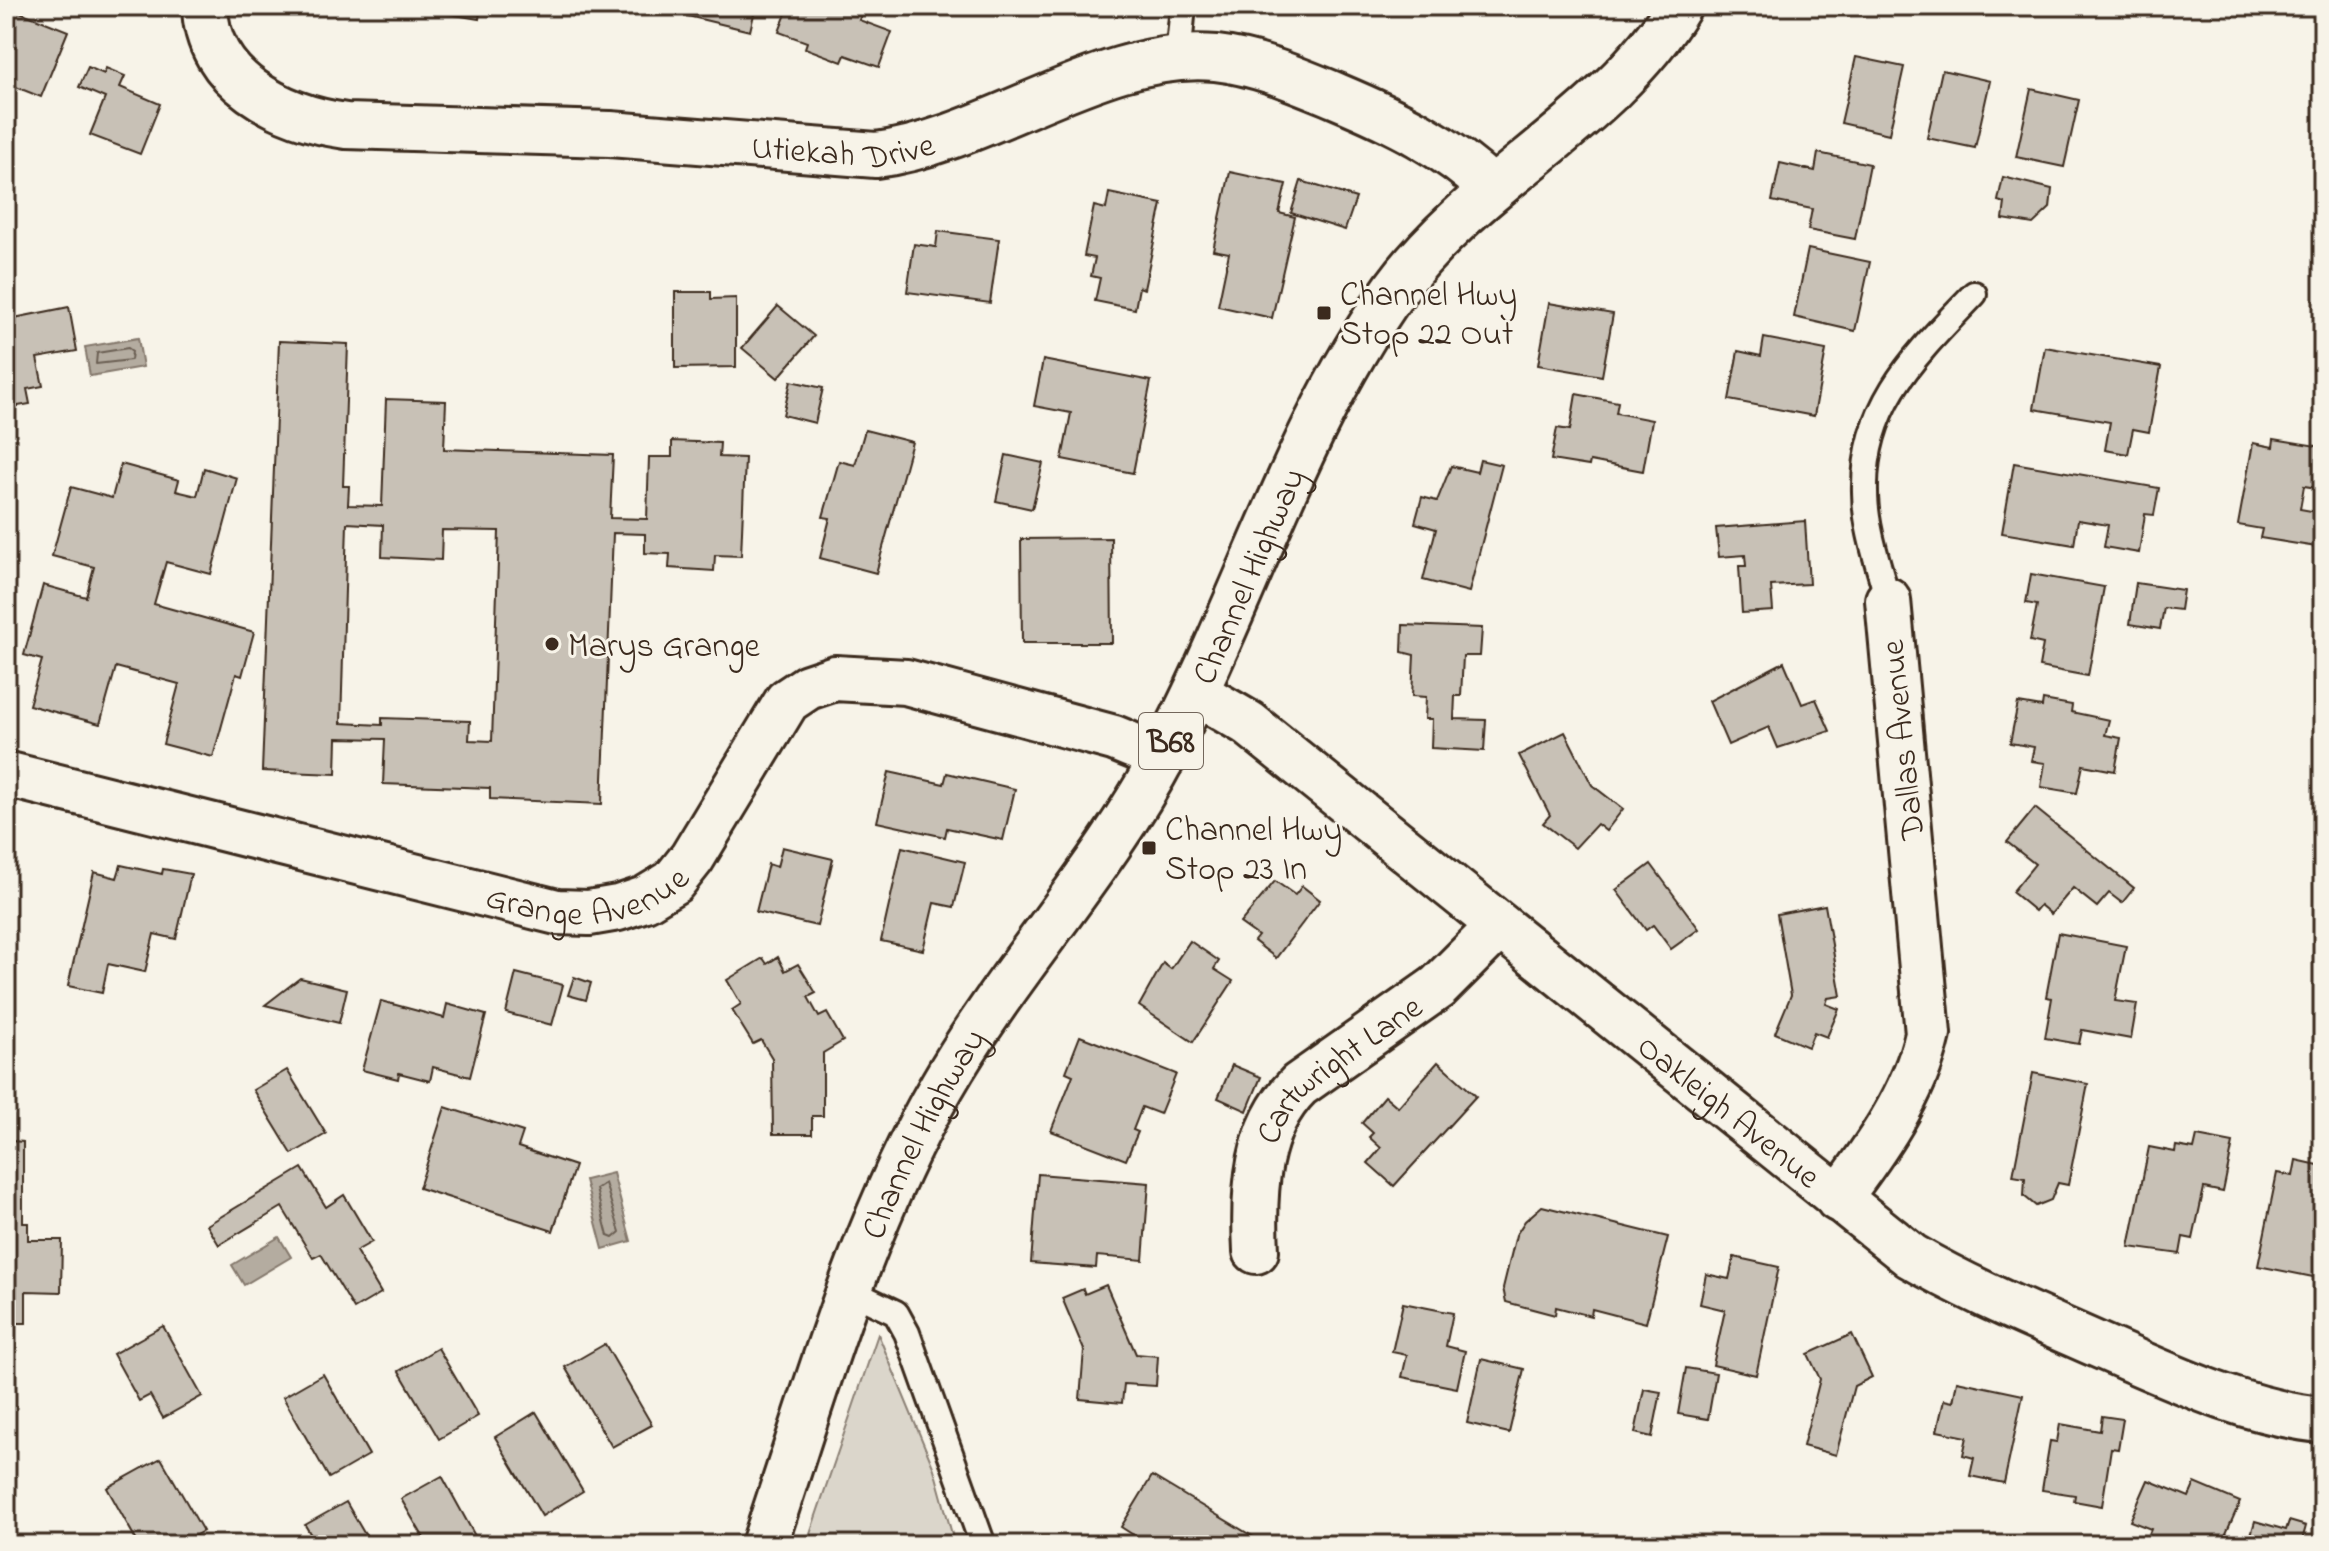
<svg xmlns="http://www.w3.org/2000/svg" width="2329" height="1551" font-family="'Indie Flower',sans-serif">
<rect width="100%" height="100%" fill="#f7f3e8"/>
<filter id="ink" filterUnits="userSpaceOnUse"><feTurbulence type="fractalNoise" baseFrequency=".0125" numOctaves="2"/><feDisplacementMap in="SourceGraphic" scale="16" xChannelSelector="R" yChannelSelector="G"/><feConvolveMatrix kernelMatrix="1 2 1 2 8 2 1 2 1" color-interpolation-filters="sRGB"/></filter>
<g filter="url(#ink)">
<!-- green -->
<polygon fill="#dbd6cb" stroke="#8b8074" stroke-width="2" points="878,1334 934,1469 955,1545 806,1545"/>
<!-- water -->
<g fill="#b4aca0" stroke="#84786c" stroke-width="2">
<polygon points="138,338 143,367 90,376 85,347"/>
<polygon points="613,1173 631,1241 603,1249 585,1180"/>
<polygon points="279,1237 291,1257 244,1285 232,1265"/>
</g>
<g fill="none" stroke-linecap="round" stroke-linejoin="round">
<!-- shore -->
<g stroke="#6b5e52" stroke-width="2">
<polygon points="128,348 132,351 131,360 96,364 97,353"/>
<polygon points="605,1183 620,1232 613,1238 608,1236 596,1189"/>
</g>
</g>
<!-- building -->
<g fill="#c8c1b6" stroke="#3b2a1e" stroke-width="2" fill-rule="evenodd">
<polygon points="402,6 481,6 479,19"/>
<polygon points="601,6 624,6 622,12"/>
<polygon points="664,6 756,6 750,31 663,10"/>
<polygon points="789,6 865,6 859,20 892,32 879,67 845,55 842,62 805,48 807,42 779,32"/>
<polygon points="10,8 68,31 41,97 6,83 6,18"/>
<polygon points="1856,57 1904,67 1889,134 1841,123"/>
<polygon points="88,67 104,74 106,68 125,76 120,87 160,104 140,154 90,135 105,98 79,87"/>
<polygon points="1942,70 1990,81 1975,148 1927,138"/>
<polygon points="2031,89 2079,100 2064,167 2016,157"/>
<polygon points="1818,153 1870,164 1855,239 1808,230 1812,209 1772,201 1780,163 1815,171"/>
<polygon points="1230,172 1286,184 1279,213 1295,217 1272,318 1218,306 1229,253 1213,250"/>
<polygon points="2003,177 2052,189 2050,208 2033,224 2003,219 2005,203 1998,201"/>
<polygon points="1301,181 1356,198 1345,230 1291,213"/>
<polygon points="1109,193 1162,204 1144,289 1139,287 1135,309 1095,301 1100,278 1091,276 1095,258 1084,256 1094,206 1106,209"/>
<polygon points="938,231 999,239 990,303 907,292 914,244 936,247"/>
<polygon points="1808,249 1870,262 1855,331 1794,317"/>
<polygon points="6,278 14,318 69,307 77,351 37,358 43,386 27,389 30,404 6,408"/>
<polygon points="675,292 711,292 711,299 736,298 736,367 675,368"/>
<polygon points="1549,303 1613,314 1602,376 1538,365"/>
<polygon points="778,306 814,336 778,378 742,348"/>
<polygon points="1764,338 1826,350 1814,416 1729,400 1738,351 1761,356"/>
<path d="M279 341 348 344 343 486H349L348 505 382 506 386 399 446 401 444 449 613 455 610 518 647 519 649 457H672V441L720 443 719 457 745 458 741 556 715 555 714 571 669 568 670 554 645 553V534L613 533 602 804 490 799V788L383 784 385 739 337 738 336 774 262 771ZM347 523 383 525 382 557 441 560 442 530 499 531 492 741 469 740 470 721 382 718V725L341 723Z"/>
<polygon points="2045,347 2161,367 2149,432 2133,429 2128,454 2105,450 2110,422 2034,409"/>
<polygon points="1043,360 1151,381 1133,473 1062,459 1071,413 1034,406"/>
<polygon points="791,381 823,388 815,423 783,415"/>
<polygon points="1576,394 1618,402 1616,413 1652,420 1643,471 1590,461 1589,466 1551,460 1557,428 1570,430"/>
<polygon points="865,430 912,442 876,573 820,558 830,518 823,517 839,461 855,465"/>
<polygon points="2274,439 2323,447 2323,489 2304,486 2300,509 2323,513 2323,548 2260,538 2262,529 2238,525 2253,443 2273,447"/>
<polygon points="1006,455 1043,463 1032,509 996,501"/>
<polygon points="1480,460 1502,465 1469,592 1423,580 1436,529 1415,523 1422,497 1437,501 1451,466 1477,472"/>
<polygon points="2014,463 2159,488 2154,515 2145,514 2139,553 2104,547 2108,525 2078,520 2074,545 2002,533"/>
<polygon points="121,464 179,480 176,491 197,496 204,468 237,478 211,574 166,562 154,604 254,632 242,676 236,674 213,757 163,744 179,684 116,667 100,724 29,705 42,660 24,655 43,585 86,597 94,567 52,556 71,487 112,498"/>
<polygon points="1805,521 1809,584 1771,586 1773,611 1742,613 1739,566 1746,566 1745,555 1719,557 1716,528"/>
<polygon points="1111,538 1112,643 1022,643 1021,539"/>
<polygon points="2031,574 2104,587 2088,676 2039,667 2043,644 2030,641 2037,605 2026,603"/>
<polygon points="2136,583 2183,590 2180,610 2164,608 2160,629 2130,624"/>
<polygon points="1403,625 1482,628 1480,656 1463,656 1461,696 1455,696 1454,719 1486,720 1484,751 1431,748 1432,719 1425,719 1426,697 1412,696 1414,655 1402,652"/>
<polygon points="1784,662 1802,704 1816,699 1830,731 1778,748 1769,727 1728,745 1709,701"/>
<polygon points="2043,700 2072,705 2071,712 2109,720 2105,735 2121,738 2115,771 2083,765 2077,793 2041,787 2045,763 2031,761 2034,747 2010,743 2018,703 2042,707"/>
<polygon points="1565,732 1592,785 1623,809 1606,831 1597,824 1575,848 1543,823 1550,815 1519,755"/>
<polygon points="889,772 944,784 947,773 1015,789 1003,840 947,828 945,837 877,822"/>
<polygon points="2035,808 2134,888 2122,903 2109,893 2097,907 2073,888 2051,914 2040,905 2035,911 2012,892 2035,864 2007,842"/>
<polygon points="782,847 833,859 817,926 756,912 768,864 777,867"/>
<polygon points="902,847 965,862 954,907 934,903 923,950 881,941"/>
<polygon points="6,851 12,853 6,882"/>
<polygon points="1651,864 1699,929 1671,949 1653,925 1646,930 1616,890"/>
<polygon points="121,865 162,874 163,869 191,874 176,939 154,934 145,972 108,964 102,993 68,986 94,872 117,878"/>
<polygon points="1275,881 1295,895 1302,886 1320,900 1276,958 1254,941 1258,936 1240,923"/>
<polygon points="1825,905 1841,996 1828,998 1826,1004 1839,1009 1827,1037 1814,1032 1808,1047 1775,1033 1791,995 1777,914"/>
<polygon points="2058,933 2126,946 2115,1001 2137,1004 2131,1039 2082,1030 2079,1044 2045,1038 2052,998 2046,997"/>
<polygon points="1190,941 1219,961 1214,969 1233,981 1193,1042 1139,1006 1163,963 1171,969"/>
<polygon points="778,957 785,971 798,964 816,993 808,997 819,1017 827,1013 843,1041 823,1053 823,1116 812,1116 812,1134 773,1134 772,1058 761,1040 753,1044 732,1010 741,1004 727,980 763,958 767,964"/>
<polygon points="516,973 563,985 552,1025 506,1013"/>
<polygon points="574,977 591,983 586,1000 568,995"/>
<polygon points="300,978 347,989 339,1023 265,1005"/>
<polygon points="381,1001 444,1018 447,1004 486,1015 470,1077 433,1067 430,1081 399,1073 398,1079 362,1070"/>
<polygon points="1080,1036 1176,1074 1160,1114 1142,1107 1133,1130 1138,1132 1126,1160 1051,1131 1073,1075 1066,1072"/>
<polygon points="1438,1062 1476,1096 1394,1186 1368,1163 1381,1148 1369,1137 1373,1133 1362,1123 1385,1096 1398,1107"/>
<polygon points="1232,1065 1261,1077 1247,1111 1218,1098"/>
<polygon points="287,1070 326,1134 292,1154 253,1090"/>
<polygon points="2033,1073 2088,1084 2068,1185 2058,1183 2051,1200 2036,1206 2024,1196 2025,1178 2013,1176"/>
<polygon points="445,1107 523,1132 518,1147 575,1166 553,1231 419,1188"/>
<polygon points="6,1116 13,1116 13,1141 23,1142 23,1223 28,1223 28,1240 62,1240 61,1292 26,1291 26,1323 15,1323 15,1357 6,1357"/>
<polygon points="2197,1136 2233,1143 2223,1192 2204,1188 2193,1239 2183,1237 2180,1254 2129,1247 2149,1147 2175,1152 2176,1146 2194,1149"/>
<polygon points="2296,1160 2323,1166 2323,1279 2258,1266 2277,1173 2293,1176"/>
<polygon points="302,1168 326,1207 344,1195 372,1242 356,1251 381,1293 354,1309 321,1254 313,1258 282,1207 219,1245 207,1225"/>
<polygon points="1038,1174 1149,1183 1143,1260 1097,1256 1096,1268 1031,1263"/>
<polygon points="1542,1206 1668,1237 1646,1323 1592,1309 1591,1316 1556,1307 1555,1315 1506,1302 1503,1288 1516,1235 1525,1221"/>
<polygon points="1734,1257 1779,1267 1756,1375 1713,1365 1725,1310 1700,1304 1706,1274 1729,1279"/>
<polygon points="1106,1285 1136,1354 1158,1356 1156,1386 1124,1384 1122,1403 1080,1399 1084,1350 1062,1298 1083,1289 1085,1294"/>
<polygon points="1403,1303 1453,1313 1446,1346 1465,1351 1457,1388 1402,1377 1407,1355 1392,1352"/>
<polygon points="163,1326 202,1396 163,1418 150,1395 139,1401 113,1354"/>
<polygon points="1852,1334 1872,1377 1854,1386 1836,1455 1803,1446 1820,1379 1808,1354"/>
<polygon points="605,1344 652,1425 612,1447 565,1367"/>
<polygon points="438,1348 478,1416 439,1439 399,1371"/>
<polygon points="1481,1359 1524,1369 1509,1433 1467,1423"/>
<polygon points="1686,1368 1716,1373 1708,1419 1678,1414"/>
<polygon points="323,1374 369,1455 329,1478 283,1397"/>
<polygon points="1957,1381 2023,1395 2004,1483 1970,1476 1974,1458 1963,1455 1967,1437 1937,1431 1944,1400 1953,1402"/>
<polygon points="1644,1389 1661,1392 1652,1437 1635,1433"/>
<polygon points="536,1412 583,1491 542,1516 495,1437"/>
<polygon points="2102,1416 2123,1419 2118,1449 2111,1448 2102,1506 2074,1501 2075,1495 2042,1490 2050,1441 2057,1442 2060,1424 2100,1431"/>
<polygon points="161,1458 203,1531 178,1545 139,1545 107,1488"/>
<polygon points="442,1476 480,1545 428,1545 401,1499"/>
<polygon points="1152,1476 1267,1545 1149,1545 1121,1527"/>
<polygon points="2148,1480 2189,1497 2195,1483 2240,1502 2221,1545 2160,1545 2147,1539 2151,1529 2130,1521"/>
<polygon points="346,1502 371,1545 317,1545 305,1525"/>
<polygon points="2255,1521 2286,1530 2289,1521 2306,1526 2303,1537 2323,1545 2248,1545"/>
</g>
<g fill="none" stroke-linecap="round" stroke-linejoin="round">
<defs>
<g id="lane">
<polyline points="1178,58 1183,6"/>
<path d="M1888 600C1879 566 1865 528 1865 492 1863 403 1917 354 1974 294"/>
<polyline points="850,1291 896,1313 907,1333 983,1545"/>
</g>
<g id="street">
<path id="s1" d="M205 6C206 81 282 117 346 126L610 134 876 155C991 140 1104 47 1216 58 1259 63 1298 80 1337 96 1394 120 1447 145 1492 189"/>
<path id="s2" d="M1196 693 1248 723 1911 1256C1971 1291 2035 1317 2098 1345 2170 1376 2245 1413 2323 1420"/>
<path id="s3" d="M6 774 557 912 589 913 618 908 645 899 673 882 692 858 787 701 808 687 835 678 906 682 1114 738 1163 758"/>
<path d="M1838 1199C1875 1150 1914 1096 1928 1034L1888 600"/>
<path id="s4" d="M1256 1251C1253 1192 1255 1129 1299 1085L1438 987 1498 927"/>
</g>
<g id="primary">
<path id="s5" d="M764 1545C816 1391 860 1228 942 1086 1008 971 1103 871 1165 753 1246 601 1295 429 1396 288 1475 180 1610 121 1679 6"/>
</g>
</defs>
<!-- lane casing -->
<use href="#lane" stroke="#3b2a1e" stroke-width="30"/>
<!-- street casing -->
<use href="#street" stroke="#3b2a1e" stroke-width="50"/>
<!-- primary casing -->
<use href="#primary" stroke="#3b2a1e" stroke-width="50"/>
<!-- lane -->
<use href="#lane" stroke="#f7f3e8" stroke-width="24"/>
<!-- street -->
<use href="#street" stroke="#f7f3e8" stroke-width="44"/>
<!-- primary -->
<use href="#primary" stroke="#f7f3e8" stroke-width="44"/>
</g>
</g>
<!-- markers -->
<g fill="#3b2a1e" stroke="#f7f3e8" stroke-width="3">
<rect x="1316" y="305" width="16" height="16" rx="4"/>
<circle cx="552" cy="644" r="8"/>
<rect x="1141" y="840" width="16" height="16" rx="4"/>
</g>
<g text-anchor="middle" stroke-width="6" stroke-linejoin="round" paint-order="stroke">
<!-- shield labels -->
<rect fill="#f7f3e8" stroke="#73665b" stroke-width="2" x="1139" y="713" width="64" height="56" rx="6"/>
<g font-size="32" font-weight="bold" fill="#3b2a1e">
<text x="1171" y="752">B68</text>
</g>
<!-- street labels -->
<g font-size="34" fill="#3b2a1e" stroke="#f7f3e8">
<text dy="12" stroke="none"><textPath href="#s1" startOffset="700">Utiekah Drive</textPath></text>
<text dy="12" stroke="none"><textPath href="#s5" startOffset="1090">Channel Highway</textPath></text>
<text transform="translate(1901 740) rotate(-96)" y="12">Dallas Avenue</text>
<text dy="12" stroke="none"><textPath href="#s3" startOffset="600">Grange Avenue</textPath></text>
<text dy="12" stroke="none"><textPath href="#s4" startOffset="216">Cartwright Lane</textPath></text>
<text dy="12" stroke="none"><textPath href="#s2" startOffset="678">Oakleigh Avenue</textPath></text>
<text dy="12" stroke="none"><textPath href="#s5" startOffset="442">Channel Highway</textPath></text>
</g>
<!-- poi labels -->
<g font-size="34" fill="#3b2a1e" stroke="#f7f3e8" text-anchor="start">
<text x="1340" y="305">Channel Hwy<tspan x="1340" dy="39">Stop 22 Out</tspan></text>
<text x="568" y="656">Marys Grange</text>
<text x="1165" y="840">Channel Hwy<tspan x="1165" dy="39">Stop 23 In</tspan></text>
</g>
</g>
<!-- margin -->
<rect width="2329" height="1551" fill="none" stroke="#f7f3e8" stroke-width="32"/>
<rect x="16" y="16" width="2297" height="1519" fill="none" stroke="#3b2a1e" stroke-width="3" filter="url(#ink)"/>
</svg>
